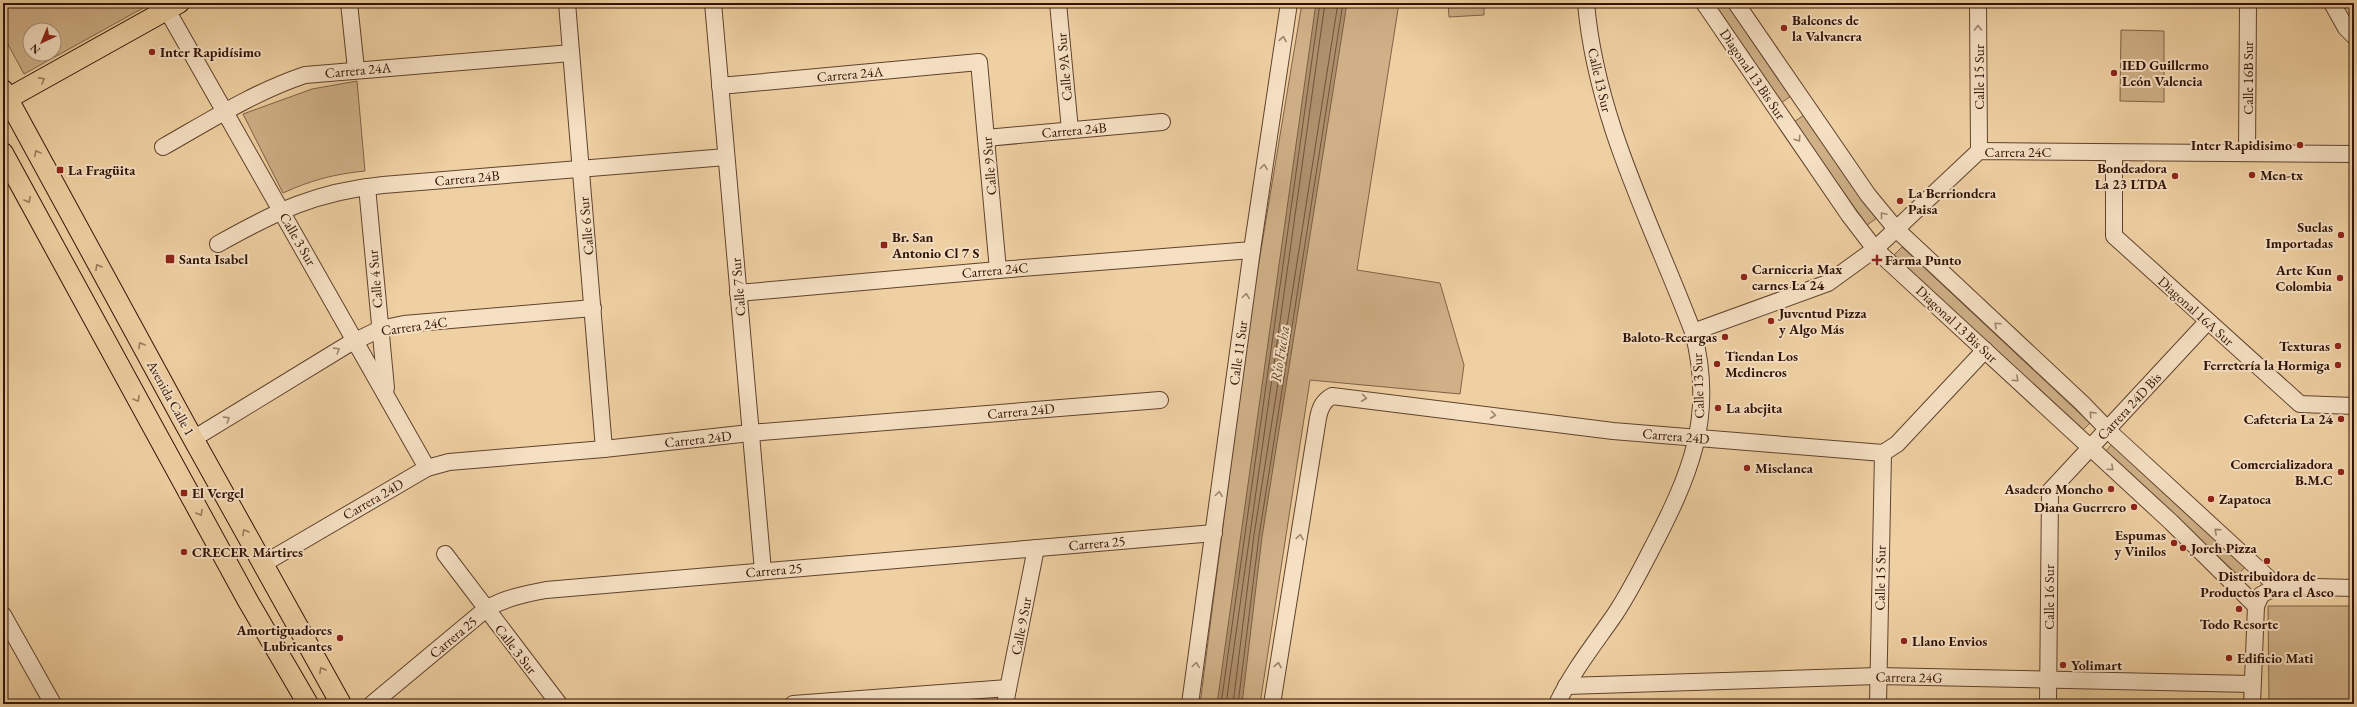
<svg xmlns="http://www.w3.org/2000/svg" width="2357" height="707" font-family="'EB Garamond',serif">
<rect width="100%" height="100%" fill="#efd0a2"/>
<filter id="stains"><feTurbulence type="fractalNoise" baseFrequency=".005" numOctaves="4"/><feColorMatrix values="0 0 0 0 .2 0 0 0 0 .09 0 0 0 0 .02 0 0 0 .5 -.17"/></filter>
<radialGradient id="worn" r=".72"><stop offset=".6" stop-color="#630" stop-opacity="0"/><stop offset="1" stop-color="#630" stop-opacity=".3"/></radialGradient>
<!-- green -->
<g fill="#cfb087" stroke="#806246" fill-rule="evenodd">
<path d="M3 3H152L24 74 3 35ZM30 30H54V54H30Z"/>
<polygon points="1302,3 1399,3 1357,270 1440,283 1464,365 1460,394 1310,380 1260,704 1200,704 1250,316"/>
<polygon points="1448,3 1484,3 1484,15 1449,17"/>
<polygon points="1711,3 1726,3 1791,96 1781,103"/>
<polygon points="2121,30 2164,31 2164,102 2120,101"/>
<path d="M357 81 365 171C335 174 311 180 283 193L243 114 312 89Z"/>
<polygon points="1804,115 1877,218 1867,225 1794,122"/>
<polygon points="1902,247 2090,423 2081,432 1893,256"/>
<polygon points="2113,443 2245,567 2238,575 2105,452"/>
<polygon points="2268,606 2354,606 2354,704 2269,704"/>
</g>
<!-- water -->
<polygon fill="#ae906d" stroke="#7c5e44" points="1316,3 1347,3 1262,537 1242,704 1217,704"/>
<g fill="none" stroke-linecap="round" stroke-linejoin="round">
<!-- shore -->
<g stroke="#70523a" stroke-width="1">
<polyline points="1221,704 1320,3"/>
<polyline points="1226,704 1325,3"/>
<polyline points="1233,704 1254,535 1338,3"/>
<polyline points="1238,704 1259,536 1343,3"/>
</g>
<defs>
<g id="minor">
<polyline points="349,3 356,69"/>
<polyline points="567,3 604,449"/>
<polyline points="713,3 763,571"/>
<polyline points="1058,3 1070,130"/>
<polyline points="1704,3 1849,215 1875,249 2171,522 2256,606"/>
<polyline points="1736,3 1868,195 1896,229 2082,403 2114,436 2277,586"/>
<polyline points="1978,3 1979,151"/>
<polyline points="2332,3 2346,28 2354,36"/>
<polyline points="167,10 427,468"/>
<polyline points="720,86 979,62 998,270"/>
<polyline points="986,138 1162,122"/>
<path d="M163 147C209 121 254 92 305 75L571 53"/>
<polyline points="2114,153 2114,236 2300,404 2354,406"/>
<polyline points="2247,153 2248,3"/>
<polyline points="367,187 386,388"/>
<path d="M218 244C277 211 315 192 383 185L726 157"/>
<polyline points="738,293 998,270 1252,250"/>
<polyline points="1693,332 1828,283 1875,249 1979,151 2354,154"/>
<polyline points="193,439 347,345 380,329 404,324 593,308"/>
<polyline points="445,554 559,704"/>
<polyline points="263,564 427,468 449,462 604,449 750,433 1160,400"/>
<polyline points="3,615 53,704"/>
<polyline points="1566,686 1878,676 2252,684"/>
<path d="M372 704 486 609C505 598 525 594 546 590L1214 533"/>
<polyline points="793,704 1008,688"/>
<polyline points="1005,704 1036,548"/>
<polyline points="1190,704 1252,250 1289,3"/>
<path d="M1272 704 1318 418C1320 408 1323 401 1332 396L1613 431 1883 453 1897 444 1985 350"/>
<path d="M1557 704C1571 674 1592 647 1611 620 1626 599 1638 575 1650 552 1689 477 1716 418 1693 332 1652 224 1596 120 1586 3"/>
<polyline points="1878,704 1883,453"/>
<polyline points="2048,704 2050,491 2208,321"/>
<polyline points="2252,704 2256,606 2261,595 2277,586 2354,588"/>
</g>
<g id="major">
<polyline points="3,90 185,424 341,704"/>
<polyline points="7,99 179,3"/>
<polyline points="3,153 248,601 308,704"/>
</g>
</defs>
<!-- minor casing -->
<use href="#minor" stroke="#60422d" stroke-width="18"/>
<!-- major casing -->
<use href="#major" stroke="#311306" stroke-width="22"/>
<!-- minor -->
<use href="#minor" stroke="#f5e0c3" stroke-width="16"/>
<!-- major -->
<use href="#major" stroke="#efd0a2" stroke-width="20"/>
</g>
<!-- one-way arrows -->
<defs><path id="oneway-chevron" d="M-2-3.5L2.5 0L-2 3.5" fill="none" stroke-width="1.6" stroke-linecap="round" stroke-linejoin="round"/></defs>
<g stroke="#9d846e">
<use href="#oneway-chevron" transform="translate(1978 28) rotate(-90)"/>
<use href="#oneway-chevron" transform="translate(1283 39) rotate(-81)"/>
<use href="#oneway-chevron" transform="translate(1798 139) rotate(56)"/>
<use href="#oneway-chevron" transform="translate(1264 167) rotate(-82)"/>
<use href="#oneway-chevron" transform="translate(1883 215) rotate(-130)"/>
<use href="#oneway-chevron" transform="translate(1246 296) rotate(-82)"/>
<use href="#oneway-chevron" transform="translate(1997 325) rotate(-137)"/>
<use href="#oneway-chevron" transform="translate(337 350) rotate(-32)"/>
<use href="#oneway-chevron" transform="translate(2016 379) rotate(43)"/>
<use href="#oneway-chevron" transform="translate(1364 398) rotate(7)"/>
<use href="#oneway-chevron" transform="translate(2092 414) rotate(-133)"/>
<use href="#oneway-chevron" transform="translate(1493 415) rotate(7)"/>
<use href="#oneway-chevron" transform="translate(227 419) rotate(-32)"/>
<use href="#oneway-chevron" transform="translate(2111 468) rotate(42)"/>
<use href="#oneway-chevron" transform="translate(1219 494) rotate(-82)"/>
<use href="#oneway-chevron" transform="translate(2217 531) rotate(-138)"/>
<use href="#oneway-chevron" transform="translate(1300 537) rotate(-81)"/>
<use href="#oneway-chevron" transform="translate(1196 665) rotate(-82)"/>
<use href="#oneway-chevron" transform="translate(1278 665) rotate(-80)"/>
</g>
<g stroke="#9a7b5c">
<use href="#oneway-chevron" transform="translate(42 80) rotate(-29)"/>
<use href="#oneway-chevron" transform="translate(37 153) rotate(-118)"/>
<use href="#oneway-chevron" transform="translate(28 200) rotate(61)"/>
<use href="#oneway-chevron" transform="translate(98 267) rotate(-119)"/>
<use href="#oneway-chevron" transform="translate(141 345) rotate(-119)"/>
<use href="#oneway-chevron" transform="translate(137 399) rotate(61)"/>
<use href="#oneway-chevron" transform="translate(200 513) rotate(61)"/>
<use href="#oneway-chevron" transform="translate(245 532) rotate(-119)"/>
<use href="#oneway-chevron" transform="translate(322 670) rotate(-119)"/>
</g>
<!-- markers -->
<g fill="#8f2418" stroke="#f5e0c3" stroke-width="1.5">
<circle cx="1784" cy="28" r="4"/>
<circle cx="152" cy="52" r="4"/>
<circle cx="2114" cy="73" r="4"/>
<circle cx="2300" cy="145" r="4"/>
<rect x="56" y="166" width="8" height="8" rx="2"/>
<circle cx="2252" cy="175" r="4"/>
<circle cx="2175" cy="176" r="4"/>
<circle cx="1900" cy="201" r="4"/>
<circle cx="2341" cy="235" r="4"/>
<rect x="880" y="241" width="8" height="8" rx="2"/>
<rect x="165" y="254" width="10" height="10" rx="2"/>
<path d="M1875 254h4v4h4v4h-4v4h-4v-4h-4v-4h4z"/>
<circle cx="1744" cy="277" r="4"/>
<circle cx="2340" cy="278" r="4"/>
<circle cx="1771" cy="321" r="4"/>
<circle cx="1725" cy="337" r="4"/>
<circle cx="2338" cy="346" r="4"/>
<circle cx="1717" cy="364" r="4"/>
<circle cx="2338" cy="365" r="4"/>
<circle cx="1718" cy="408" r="4"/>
<circle cx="2341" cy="419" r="4"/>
<circle cx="1747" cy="468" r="4"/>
<circle cx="2341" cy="472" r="4"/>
<circle cx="2111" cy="489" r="4"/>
<rect x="180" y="489" width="8" height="8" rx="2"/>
<circle cx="2211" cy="499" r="4"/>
<circle cx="2134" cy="507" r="4"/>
<circle cx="2174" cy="543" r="4"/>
<circle cx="2183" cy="548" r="4"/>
<circle cx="184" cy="552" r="4"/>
<circle cx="2267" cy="561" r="4"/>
<circle cx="2239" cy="609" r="4"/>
<circle cx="340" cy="638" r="4"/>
<circle cx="1904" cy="641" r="4"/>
<circle cx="2229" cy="658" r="4"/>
<circle cx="2063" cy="665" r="4"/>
</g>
<g text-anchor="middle" stroke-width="4" stroke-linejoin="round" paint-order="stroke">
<!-- poi labels -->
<g font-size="14" font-weight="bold" fill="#311306" stroke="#f5e0c3" text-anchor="start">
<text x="1792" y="25">Balcones de<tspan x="1792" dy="16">la Valvanera</tspan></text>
<text x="160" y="57">Inter Rapidísimo</text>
<text x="2122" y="70">IED Guillermo<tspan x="2122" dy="16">León Valencia</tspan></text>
<text x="2292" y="150" text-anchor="end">Inter Rapidisimo</text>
<text x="2167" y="173" text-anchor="end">Bondeadora<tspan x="2167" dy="16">La 23 LTDA</tspan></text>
<text x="68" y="175">La Fragüita</text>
<text x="2260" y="180">Men-tx</text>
<text x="1908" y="198">La Berriondera<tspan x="1908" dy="16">Paisa</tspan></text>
<text x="2333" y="232" text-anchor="end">Suelas<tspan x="2333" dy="16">Importadas</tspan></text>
<text x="892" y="242">Br. San<tspan x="892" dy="16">Antonio Cl 7 S</tspan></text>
<text x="179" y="264">Santa Isabel</text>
<text x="1885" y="265">Farma Punto</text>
<text x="1752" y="274">Carniceria Max<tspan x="1752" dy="16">carnes La 24</tspan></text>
<text x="2332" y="275" text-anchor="end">Arte Kun<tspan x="2332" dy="16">Colombia</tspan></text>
<text x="1779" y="318">Juventud Pizza<tspan x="1779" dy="16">y Algo Más</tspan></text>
<text x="1717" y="342" text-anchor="end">Baloto-Recargas</text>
<text x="2330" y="351" text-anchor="end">Texturas</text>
<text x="1725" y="361">Tiendan Los<tspan x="1725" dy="16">Medineros</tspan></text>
<text x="2330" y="370" text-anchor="end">Ferretería la Hormiga</text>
<text x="1726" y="413">La abejita</text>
<text x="2333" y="424" text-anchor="end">Cafeteria La 24</text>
<text x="2333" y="469" text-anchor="end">Comercializadora<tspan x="2333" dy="16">B.M.C</tspan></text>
<text x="1755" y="473">Miselanea</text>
<text x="2103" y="494" text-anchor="end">Asadero Moncho</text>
<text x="192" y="498">El Vergel</text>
<text x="2219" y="504">Zapatoca</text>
<text x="2126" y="512" text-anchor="end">Diana Guerrero</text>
<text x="2166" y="540" text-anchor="end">Espumas<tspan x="2166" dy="16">y Vinilos</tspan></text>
<text x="2191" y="553">Joreh Pizza</text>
<text x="192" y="557">CRECER Mártires</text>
<text x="2267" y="581" text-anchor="middle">Distribuidora de<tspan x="2267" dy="16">Productos Para el Aseo</tspan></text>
<text x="2239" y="629" text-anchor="middle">Todo Resorte</text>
<text x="332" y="635" text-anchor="end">Amortiguadores<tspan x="332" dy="16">Lubricantes</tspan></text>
<text x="1912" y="646">Llano Envios</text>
<text x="2237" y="663">Edificio Mati</text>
<text x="2071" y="670">Yolimart</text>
</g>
<!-- street labels -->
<g font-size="14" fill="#311306" stroke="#f5e0c3">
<text transform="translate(1064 67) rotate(-95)" y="5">Calle 9A Sur</text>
<text transform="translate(358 70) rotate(-5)" y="5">Carrera 24A</text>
<text transform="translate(850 74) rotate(-5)" y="5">Carrera 24A</text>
<text transform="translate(1753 74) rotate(56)" y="5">Diagonal 13 Bis Sur</text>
<text transform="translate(1979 77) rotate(-90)" y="5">Calle 15 Sur</text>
<text transform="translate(2248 78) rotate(-90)" y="5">Calle 16B Sur</text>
<text transform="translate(1600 80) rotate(77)" y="5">Calle 13 Sur</text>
<text transform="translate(1074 130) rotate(-5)" y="5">Carrera 24B</text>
<text x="2018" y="157">Carrera 24C</text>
<text transform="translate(989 166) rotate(-95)" y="5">Calle 9 Sur</text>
<text transform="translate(467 178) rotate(-5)" y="5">Carrera 24B</text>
<text transform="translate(586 226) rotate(-95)" y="5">Calle 6 Sur</text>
<text transform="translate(298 239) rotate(60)" y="5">Calle 3 Sur</text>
<text transform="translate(995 270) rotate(-5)" y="5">Carrera 24C</text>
<text transform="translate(375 279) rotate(-95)" y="5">Calle 4 Sur</text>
<text transform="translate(738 287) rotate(-95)" y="5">Calle 7 Sur</text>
<text transform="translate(2196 311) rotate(42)" y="5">Diagonal 16A Sur</text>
<text transform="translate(1957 324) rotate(43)" y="5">Diagonal 13 Bis Sur</text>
<text transform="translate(414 326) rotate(-8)" y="5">Carrera 24C</text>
<text transform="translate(1238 353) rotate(-82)" y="5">Calle 11 Sur</text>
<text transform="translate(1698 386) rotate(-92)" y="5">Calle 13 Sur</text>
<text transform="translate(171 398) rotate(61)" y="5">Avenida Calle 1</text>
<text transform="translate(2129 406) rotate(-47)" y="5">Carrera 24D Bis</text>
<text transform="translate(1021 411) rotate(-5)" y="5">Carrera 24D</text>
<text transform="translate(1676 436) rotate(5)" y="5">Carrera 24D</text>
<text transform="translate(698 439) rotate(-6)" y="5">Carrera 24D</text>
<text transform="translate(373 499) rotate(-30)" y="5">Carrera 24D</text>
<text transform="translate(1097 543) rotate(-5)" y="5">Carrera 25</text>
<text transform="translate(774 570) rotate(-5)" y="5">Carrera 25</text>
<text transform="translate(1880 578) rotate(-89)" y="5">Calle 15 Sur</text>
<text transform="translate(2049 597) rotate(-90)" y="5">Calle 16 Sur</text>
<text transform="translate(1021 626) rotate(-79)" y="5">Calle 9 Sur</text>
<text transform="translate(453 637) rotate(-40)" y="5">Carrera 25</text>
<text transform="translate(516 649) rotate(52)" y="5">Calle 3 Sur</text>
<text transform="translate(1909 677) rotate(1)" y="5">Carrera 24G</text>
</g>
<!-- water labels -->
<g font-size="15" font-style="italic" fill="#63452f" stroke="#f5e0c3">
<text transform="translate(1280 354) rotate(-81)" y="5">Río Fucha</text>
</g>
</g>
<!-- margin -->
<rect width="2357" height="707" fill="none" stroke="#efd0a2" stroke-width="16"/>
<rect x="4" y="4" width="2349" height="699" fill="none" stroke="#311306" stroke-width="2"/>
<rect x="8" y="8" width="2341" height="691" fill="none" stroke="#311306"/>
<!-- north arrow -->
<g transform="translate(42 42) rotate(224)"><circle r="19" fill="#f5e0c3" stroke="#a78e77"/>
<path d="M0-3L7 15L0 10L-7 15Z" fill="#8f2418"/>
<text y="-6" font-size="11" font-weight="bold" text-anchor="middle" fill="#311306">N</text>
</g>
<rect width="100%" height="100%" filter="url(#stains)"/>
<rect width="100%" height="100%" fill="url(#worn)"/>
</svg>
